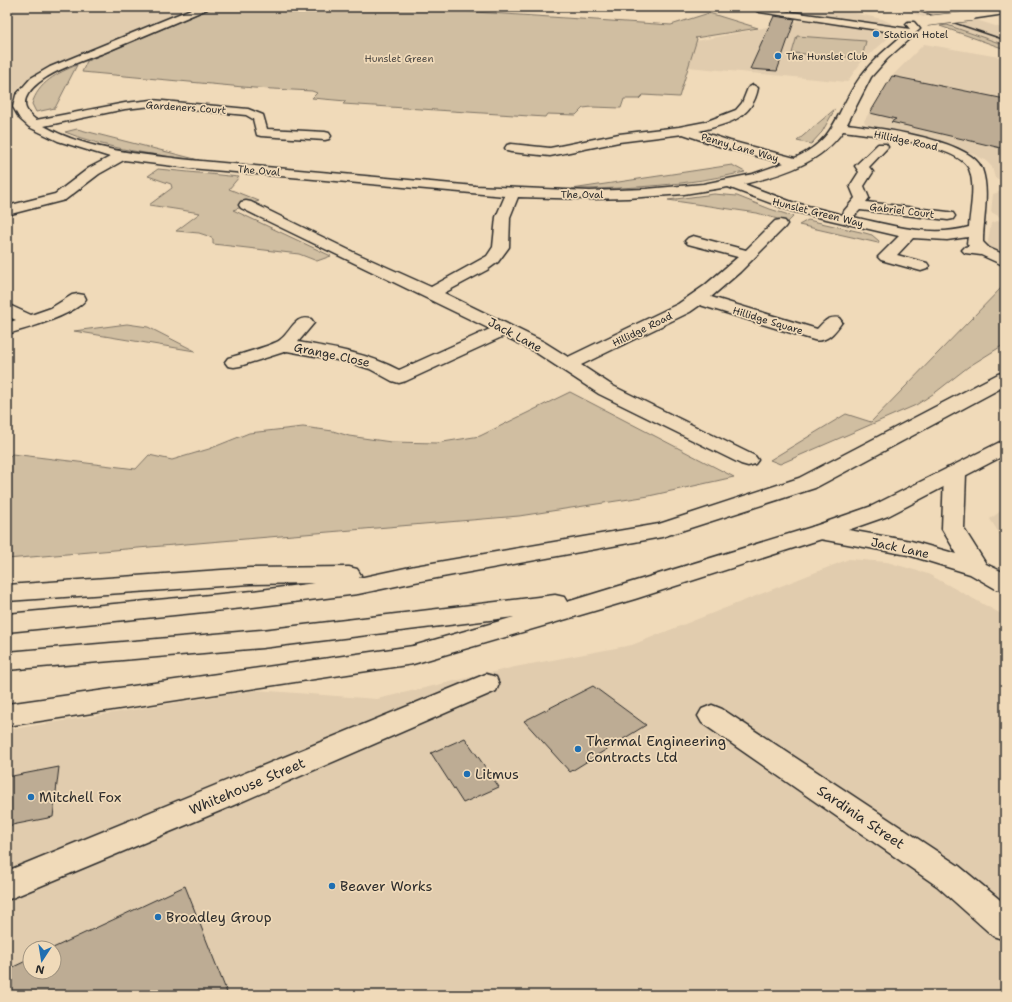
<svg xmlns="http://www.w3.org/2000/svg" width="1012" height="1002" font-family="'Shantell Sans',sans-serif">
<rect width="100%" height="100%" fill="#f0dab9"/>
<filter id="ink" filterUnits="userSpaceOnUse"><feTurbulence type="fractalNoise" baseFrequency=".025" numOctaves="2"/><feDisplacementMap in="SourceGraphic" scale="8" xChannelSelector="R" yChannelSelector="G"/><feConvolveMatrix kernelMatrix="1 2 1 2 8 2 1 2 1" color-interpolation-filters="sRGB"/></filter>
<g filter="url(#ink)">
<!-- built -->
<g fill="#e1ccae" fill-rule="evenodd">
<polygon points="7,7 196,7 44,71 21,85 8,102"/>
<polygon points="747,7 827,7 882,19 897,26 896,30 884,42 862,61 847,82 688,67 696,41 813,18"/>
<polygon points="894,7 935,7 1005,29 1005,45"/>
<polygon points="924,44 1005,58 1005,181 995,178 992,167 985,160 957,146 917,135 873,127 866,124 864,121 892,76"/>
<polygon points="1005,190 1005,256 987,248 991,223 1004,219 991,212 993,194"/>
<polygon points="1005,508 1005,538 1001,536 990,519"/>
<path d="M849 559 887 562 928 574 1005 616V995H7V730L256 690 377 699 515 667 632 645ZM30 948H54V972H30Z"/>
</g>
<!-- green -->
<g fill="#d0bea1" stroke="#7e7466">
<polygon points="214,7 399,7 671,25 709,13 758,28 695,38 697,39 679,97 643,95 639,99 624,99 621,108 592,107 583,108 576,115 547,114 545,117 343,104 346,101 312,98 317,93 312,91 254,88 82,72 87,61"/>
<polygon points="947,25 1005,45 1005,49 940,26"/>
<polygon points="797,36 866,41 862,58 792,53"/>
<path d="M77 65 55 108 36 112 32 104C38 83 57 73 77 65Z"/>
<polygon points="835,109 822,132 811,144 797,141"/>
<path d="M77 129 199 160C153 155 107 149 65 132Z"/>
<path d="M732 165 745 172C687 185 631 189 572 189Z"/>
<polygon points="158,169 239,177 229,189 259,201 233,210 331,256 317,261 299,254 213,244 213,239 208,236 199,233 176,231 200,213 149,205 172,188 171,184 148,176"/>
<polygon points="714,194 737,196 770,209 792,216 793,217 788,222 757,213 668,200"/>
<polygon points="808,220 865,233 872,235 879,241 878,243 799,225"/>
<polygon points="1005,284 1005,344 968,367 936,392 916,405 780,464 770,460 846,414 871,422"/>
<polygon points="127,324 148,327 195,351 74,331"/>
<polygon points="570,392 734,477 649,496 519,516 7,559 7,459 12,454 136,469 149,455 172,460 209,449 249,433 303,427 333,431 349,436 391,442 437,443 480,436"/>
</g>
<!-- building -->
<g fill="#bdac94" stroke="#2b2b2b">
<polygon points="774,16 795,19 777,71 750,69"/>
<polygon points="892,76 1005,99 1005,149 891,122 896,119 870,113"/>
<polygon points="593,686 646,725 570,772 524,721"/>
<polygon points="465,738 499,787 463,803 431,753"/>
<polygon points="59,767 53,817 7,826 7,777"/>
<polygon points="185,886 228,995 7,995 7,970 30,959 30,972 54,972 53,948"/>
</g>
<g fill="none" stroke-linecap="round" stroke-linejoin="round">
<defs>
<g id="minor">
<path d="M196 7H208L207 9C174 23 141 37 108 51 84 61 42 72 28 94 21 105 27 113 36 120L125 103 152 100 248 109 263 115 267 129 325 132 329 133 331 136 329 139 325 140 261 136 257 135 253 119 246 115 152 106 125 109 44 126C89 151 140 154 190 160L475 186 590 191 646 189 703 184 753 174 784 163 722 147 683 134 619 142 550 156 511 152 507 151 505 148 507 145 511 144 550 148 619 134 679 127 705 122 736 110 742 103 748 88 753 85 758 88C752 120 726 124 699 131L730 141 795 158C838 138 835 113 859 79 871 61 888 48 904 34L760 12 757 11 756 9 757 7 910 29 906 24 908 22H914L920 29 887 59 871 77 847 124C876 128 971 139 982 169 990 191 983 219 983 242L989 248 1005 255V266L981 255 965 253 962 250 965 247 969 246 967 243 968 237 947 240 913 238 897 255 927 263 929 266 927 269 921 271 881 260 878 257 899 236 792 211 728 187 684 194 628 198 590 199 518 197 510 217 509 247 498 262 487 270 444 293 544 342 568 357 678 304 704 286 738 257 688 244 685 241 688 238 693 236 746 250 775 221 780 220 785 221 787 224 785 227 740 272 711 297 817 329C824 322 828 316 839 318L842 322C835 332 827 343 814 340L700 305 690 312 581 365 613 386 755 456 758 460 755 464 748 466 741 464 599 394 532 350 504 336 406 381 399 383 392 381 370 369 348 362 287 351 240 366 234 367 228 366 225 362 228 358C238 355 274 345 280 340 292 331 294 315 311 319L314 323 298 342C333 348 367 353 399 370L490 329 241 208 239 205 241 202 246 201 251 202 353 252 431 287 487 256 493 247 496 217 505 196 190 168 124 160 99 174 65 200 7 215V206L55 194 89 168 110 157 58 141 29 127 20 119 13 107 16 95 31 78 50 67ZM843 131C868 134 959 145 969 169 976 186 970 210 969 227 930 238 891 225 853 217L860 210 948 220 953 219 955 216 953 213 948 212 866 202 869 198 864 186 873 172 869 167 888 147 886 144H878L855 166 859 172 850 186 855 198 844 211 843 215 792 202 744 184C781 175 820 164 843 131Z"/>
<polygon points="1005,8 1005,14 971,19 967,16 971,13"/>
<path d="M78 294 84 295 86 299C75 315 26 329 7 334V323L16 320 7 316V304L31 315 51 308 72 295Z"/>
<polygon points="955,467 963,468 966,473 964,529 986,564 1005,573 1005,591 996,589 970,574 908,555 820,539 812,537 809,532 812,527 820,525 911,541 957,554 942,529 944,473 947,468"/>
<polygon points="486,674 496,677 499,684 496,691 227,808 7,900 7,871"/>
<polygon points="712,705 722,709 959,866 1005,904 1005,940 993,936 937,886 702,723 698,716 702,709"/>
</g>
<g id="highway">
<polygon points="1005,372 1005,386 815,488 662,537 415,582 358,594 253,607 7,632 7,614 253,591 315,583 250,584 7,601 7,585 250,568 349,567 357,569 361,575 359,578 415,566 659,524 799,478 998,374"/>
<polygon points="1005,441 1005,455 888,516 828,537 635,599 413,664 7,726 7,704 413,646 514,617 262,648 7,670 7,652 262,630 555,595 564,597 567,602 812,527 872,506 998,443"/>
</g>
</defs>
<!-- minor casing -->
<use href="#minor" stroke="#2b2b2b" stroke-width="3"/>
<!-- highway casing -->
<use href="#highway" stroke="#2b2b2b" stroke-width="3"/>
<!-- minor -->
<use href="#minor" fill="#f0dab9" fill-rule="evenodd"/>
<!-- highway -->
<use href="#highway" fill="#f0dab9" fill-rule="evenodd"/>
<!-- rail -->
<polyline stroke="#2b2b2b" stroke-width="1.5" points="907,7 1005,40"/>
<defs>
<polyline id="minor-bridge" points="927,21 971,16"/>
</defs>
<!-- minor-bridge casing -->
<use href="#minor-bridge" stroke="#2b2b2b" stroke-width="11" stroke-linecap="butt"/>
<!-- minor-bridge -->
<use href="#minor-bridge" stroke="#f0dab9" stroke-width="10"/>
</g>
</g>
<!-- markers -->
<g fill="#1f6fb2" stroke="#f0dab9" stroke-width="1.5">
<circle cx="876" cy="34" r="4"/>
<circle cx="778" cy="56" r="4"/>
<circle cx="578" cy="749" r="4"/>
<circle cx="467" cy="774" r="4"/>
<circle cx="31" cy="797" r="4"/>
<circle cx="332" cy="886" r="4"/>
<circle cx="158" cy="917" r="4"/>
</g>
<g text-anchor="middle" stroke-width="3.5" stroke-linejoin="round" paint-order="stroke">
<!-- far-poi labels -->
<g font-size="10" fill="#2b2b2b" stroke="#f0dab9" text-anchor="start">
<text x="884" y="38">Station Hotel</text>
<text x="786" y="60">The Hunslet Club</text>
</g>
<!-- far-park labels -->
<g font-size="10" fill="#4c4843" stroke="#f0dab9">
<text x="399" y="62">Hunslet Green</text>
</g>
<!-- far-street labels -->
<g font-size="10" fill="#2b2b2b" stroke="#f0dab9">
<text transform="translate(186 107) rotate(4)" y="4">Gardeners Court</text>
<text transform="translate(906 140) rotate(12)" y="4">Hillidge Road</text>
<text transform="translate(740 147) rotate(16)" y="4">Penny Lane Way</text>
<text transform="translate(259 170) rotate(5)" y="4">The Oval</text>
<text x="582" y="198">The Oval</text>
<text transform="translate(902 210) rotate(7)" y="4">Gabriel Court</text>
<text transform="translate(818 212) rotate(14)" y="4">Hunslet Green Way</text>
<text transform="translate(768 320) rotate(17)" y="4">Hillidge Square</text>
<text transform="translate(642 329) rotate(-26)" y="4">Hillidge Road</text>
</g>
<!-- street labels -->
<g font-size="12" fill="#2b2b2b" stroke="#f0dab9">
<text transform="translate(515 335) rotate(28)" y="4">Jack Lane</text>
<text transform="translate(332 355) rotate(12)" y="4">Grange Close</text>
<text transform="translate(900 548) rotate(12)" y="4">Jack Lane</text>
</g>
<!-- near-poi labels -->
<g font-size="14" fill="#2b2b2b" stroke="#f0dab9" text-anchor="start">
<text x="586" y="746">Thermal Engineering<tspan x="586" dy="16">Contracts Ltd</tspan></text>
<text x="475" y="779">Litmus</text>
<text x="39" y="802">Mitchell Fox</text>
<text x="340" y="891">Beaver Works</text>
<text x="166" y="922">Broadley Group</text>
</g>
<!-- near-street labels -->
<g font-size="14" fill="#2b2b2b" stroke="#f0dab9">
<text transform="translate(247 786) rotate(-23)" y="5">Whitehouse Street</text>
<text transform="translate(861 817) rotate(34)" y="5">Sardinia Street</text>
</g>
</g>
<!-- margin -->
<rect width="1012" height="1002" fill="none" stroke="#f0dab9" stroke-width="24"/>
<rect x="12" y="12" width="988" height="978" fill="none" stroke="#2b2b2b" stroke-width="1.5" filter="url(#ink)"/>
<!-- north arrow -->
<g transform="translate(42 960) rotate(192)"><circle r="19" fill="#f0dab9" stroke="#a19480"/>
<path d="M0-3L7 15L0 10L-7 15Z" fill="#1f6fb2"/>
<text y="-6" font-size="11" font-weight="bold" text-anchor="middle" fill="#2b2b2b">N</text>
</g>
</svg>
